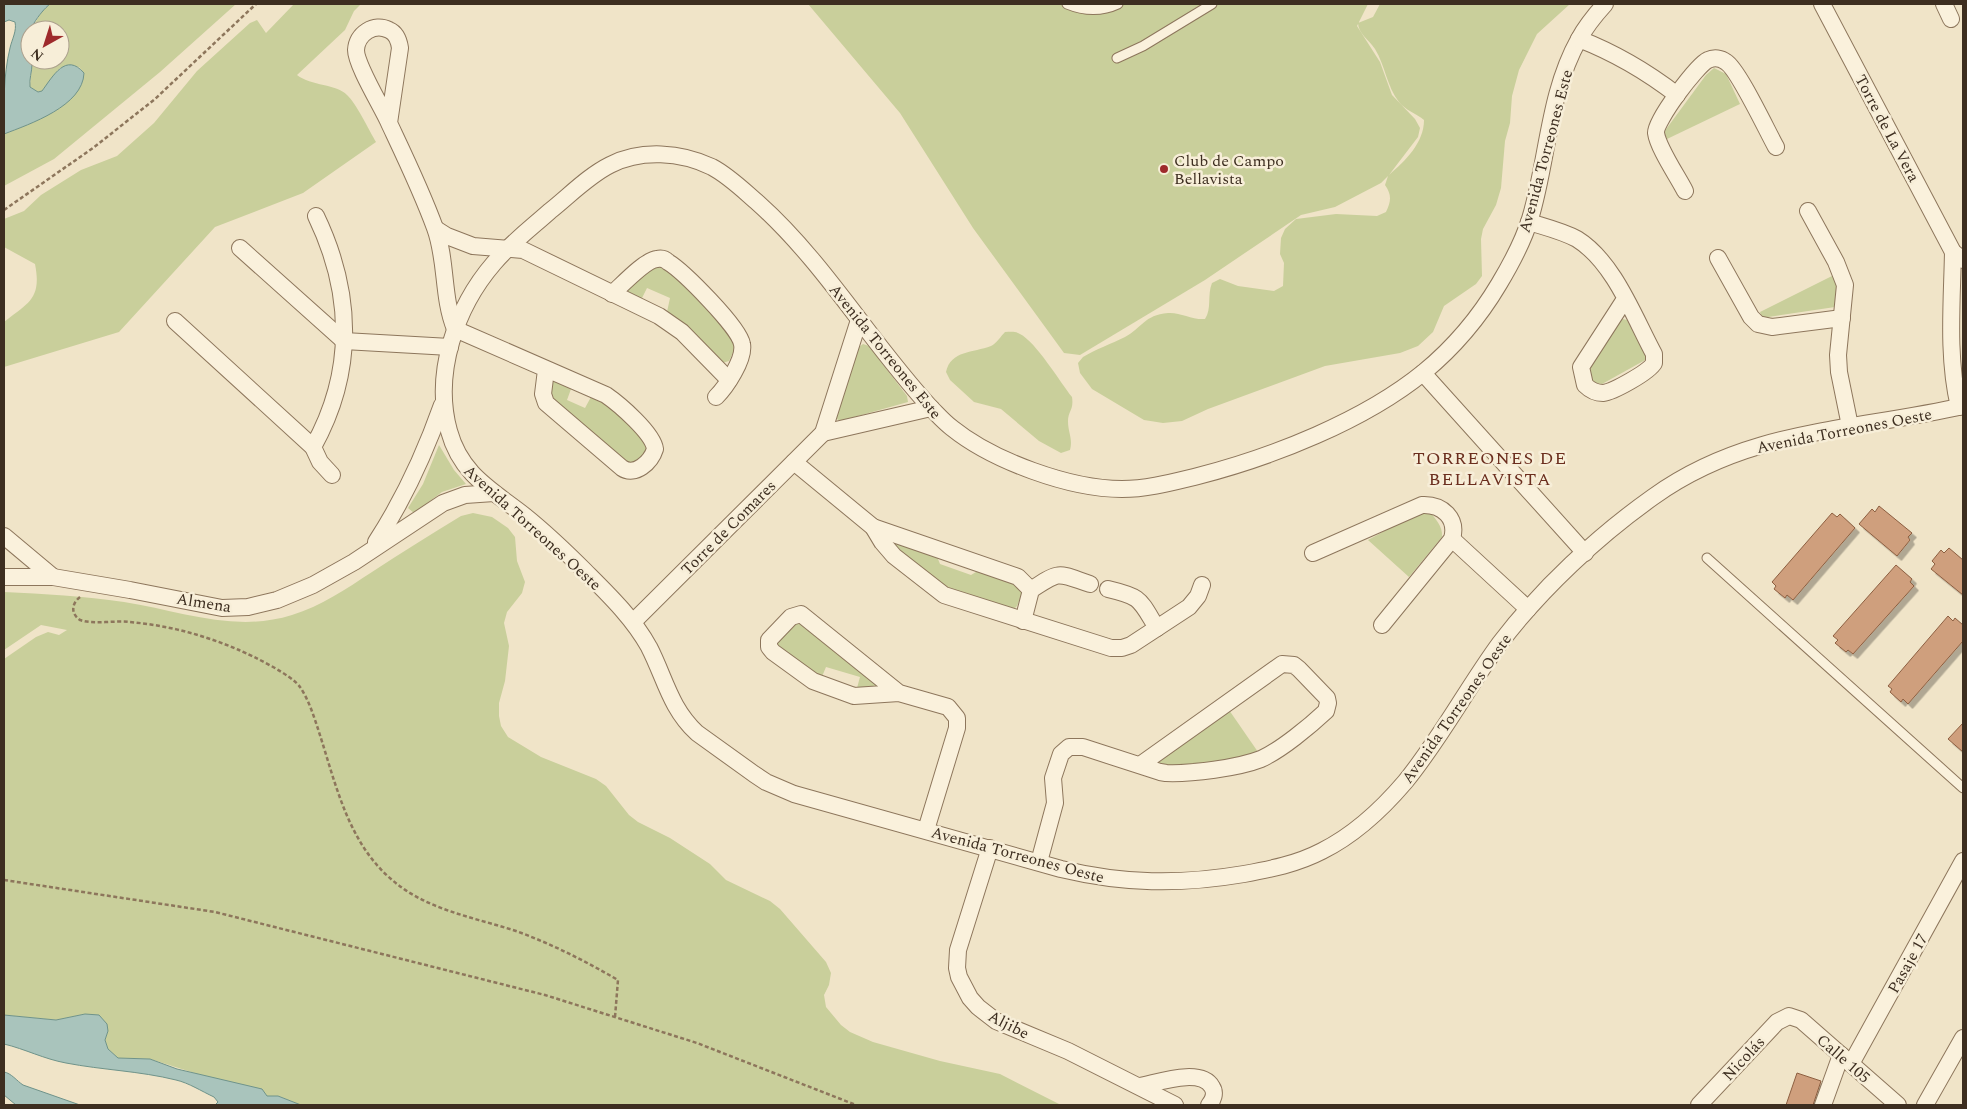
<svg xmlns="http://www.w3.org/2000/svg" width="1967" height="1109" font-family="Spectral,serif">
<defs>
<filter id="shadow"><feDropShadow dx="4.5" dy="4.5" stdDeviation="0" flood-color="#0004"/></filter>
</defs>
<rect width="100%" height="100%" fill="#f0e4c8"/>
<!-- green -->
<g fill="#c9cf9b">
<path d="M50 4H236L160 72 54 159 4 186V134C29 124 83 104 84 73L79 67 60 68 42 91 38 92 30 87C30 79 33 67 31 60H60V30H31L42 11Z"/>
<path d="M294 4H361L354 11 345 30 297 75C311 86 337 84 347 95 356 103 369 130 376 142L303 193 215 227 119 332 4 367V322C28 303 42 299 35 264L4 247V219L24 211 41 195 81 170 117 156 154 123 197 71 250 23 257 20 266 33Z"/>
<path d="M808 4H1368L1357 26 1380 62 1392 95 1415 119 1420 128 1418 137 1389 175C1405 161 1424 143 1424 120 1417 114 1405 110 1399 102 1387 87 1385 65 1375 49 1369 40 1358 33 1358 23L1373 17 1380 4H1570L1537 34 1519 70 1512 96 1510 123 1505 141 1501 188 1496 205 1483 229 1481 239 1482 276 1476 284 1444 306 1433 332 1418 346 1400 353 1325 366 1208 409 1182 421 1163 423 1144 420 1092 389 1080 373 1078 363 1083 357C1096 349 1111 344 1125 337 1142 328 1144 315 1168 313 1180 312 1192 320 1205 319 1212 309 1207 295 1212 283L1220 279 1238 286 1274 291 1283 286 1284 263 1280 254 1281 238 1285 229 1296 219 1336 214 1377 216 1386 212C1391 201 1392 195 1385 185L1388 176 1381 183 1335 207 1301 215 1205 280 1080 355 1064 353 973 228 900 113Z"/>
<polygon points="1714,68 1726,74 1740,104 1667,139 1664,132 1706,75"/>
<polygon points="661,264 704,301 737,344 729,361 722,363 667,312 670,298 647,288 641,300 626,294 626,289 655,266"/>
<polygon points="1834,275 1839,288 1835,307 1762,318 1760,312"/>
<path d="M1618 318 1627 320 1647 359 1602 384C1593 383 1589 380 1587 371Z"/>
<path d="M1005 332C1011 332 1015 331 1020 334 1036 342 1060 382 1072 397 1074 410 1068 411 1068 421 1068 433 1073 438 1070 450L1061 453 1039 441 1001 409 974 402 950 380 946 372C951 350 973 353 991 346 996 344 1001 336 1005 332Z"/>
<polygon points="863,344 869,346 907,396 908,402 840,421 837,419 836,414 859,347"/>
<polygon points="553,380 571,389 567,400 585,408 591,397 614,406 649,442 649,449 632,466 553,404 548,385"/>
<polygon points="439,445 454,470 466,484 442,492 414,513 408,508 423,484"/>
<path d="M1428 510C1435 518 1443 526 1442 537L1409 577 1368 540 1416 514Z"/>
<path d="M473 513 492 517 508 528 515 537 517 561 525 582 522 593 507 612 504 623 509 646 505 681 499 703V716L501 726 508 737 541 757 596 779 606 786 629 815 638 822 670 838 710 864 726 880 770 901 780 909 826 962 831 973 829 985 824 995 826 1007 841 1025 850 1032 873 1042 940 1061 1000 1074 1061 1105H301L278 1096H267L150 1059 118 1058 108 1049 105 1040 108 1031 85 1014 56 1020 4 1015V659L36 637 48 632 59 635 67 630 41 625 4 650V592C44 594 84 596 124 602 181 611 235 633 292 615 321 606 346 589 372 572 401 553 431 534 461 516Z"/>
<polygon points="891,541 936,554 940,564 971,575 981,569 1016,582 1023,591 1017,606 1013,610 948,593 890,543"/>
<polygon points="796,619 879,687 858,691 857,688 860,677 826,667 821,679 774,647 774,640"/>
<polygon points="1229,710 1258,752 1251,757 1169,769 1159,764 1158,761"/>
</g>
<!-- water -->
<g fill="#a9c4bc" stroke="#6f938a">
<path d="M4 4H50C40 12 25 33 27 46 27 53 32 58 32 64 32 72 29 79 30 87L38 92 42 91C53 76 66 52 84 73 83 106 30 124 4 134 4 104 3 77 10 48 12 39 17 31 15 22L9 20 4 22Z"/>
<path d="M85 1014 99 1015 107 1024 108 1031 105 1040 108 1049 118 1058 150 1059 177 1069 262 1089 267 1096H278L301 1105H215L218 1102 214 1097C201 1091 189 1083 176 1080 140 1071 102 1070 66 1063 44 1059 25 1049 4 1044V1015L56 1020Z"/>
<path d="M4 1072C11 1073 17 1081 23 1085L80 1105H16L4 1095Z"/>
</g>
<!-- building -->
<g fill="#cf9f7d" stroke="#8d5f41" filter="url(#shadow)">
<polygon points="1879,506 1912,533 1908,537 1910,540 1897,556 1859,524 1872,509 1875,512"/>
<polygon points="1832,513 1837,517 1840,514 1855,528 1793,600 1787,595 1785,598 1774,589 1776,586 1772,582"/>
<polygon points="1949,548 1963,560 1963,595 1931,569 1935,564 1932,561 1941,550 1944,553"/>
<polygon points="1896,565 1912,579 1910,582 1914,586 1853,654 1848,650 1846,652 1835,643 1838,640 1833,636"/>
<polygon points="1948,616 1953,621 1955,618 1963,625 1963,641 1908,704 1903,699 1901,702 1890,692 1892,689 1888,686"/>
<polygon points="1963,723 1963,752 1948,739"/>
<polygon points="1797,1073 1821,1081 1813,1105 1786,1105"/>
</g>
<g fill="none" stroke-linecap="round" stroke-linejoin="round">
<defs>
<g id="lane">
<path d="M1067 4C1084 11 1101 12 1118 4"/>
<polyline points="1117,58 1143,46 1212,4"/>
<polyline points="1707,558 1963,788"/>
</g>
<g id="street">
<path d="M1605 4C1595 15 1586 26 1579 39 1548 94 1548 160 1530 219 1523 242 1511 264 1499 284 1480 316 1453 348 1424 372 1364 421 1272 457 1198 476 1173 482 1148 489 1122 489 1070 489 993 461 952 428 944 422 938 415 931 408 870 342 825 263 758 203 743 190 729 176 712 167 681 152 641 149 610 165 588 176 569 196 550 211 531 228 511 243 494 263 456 307 433 373 449 431 461 475 492 490 525 516 546 533 566 552 585 571 608 594 633 618 649 647 665 678 670 708 697 733L754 774 766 782 794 794 1061 869C1124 884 1179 885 1244 874 1271 869 1297 864 1322 851 1354 835 1382 809 1405 782 1441 738 1467 688 1500 643 1541 589 1598 536 1653 497 1749 428 1854 431 1963 406"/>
<polyline points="1822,4 1953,252 1963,260"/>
<polyline points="1944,4 1951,19"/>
<path d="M1579 39C1615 53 1646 71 1677 95"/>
<path d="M389 123 400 48C399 41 396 33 389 30 374 22 357 34 356 50 356 65 382 107 389 123 405 157 422 192 435 228 447 260 442 297 455 329L606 395C619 404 653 433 655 449 651 462 635 477 622 468L546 403 543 394 546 370"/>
<path d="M1685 191C1678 177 1658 148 1656 133 1655 121 1697 65 1708 60 1714 57 1721 58 1726 62 1738 69 1767 131 1776 147"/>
<polyline points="1808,211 1836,262 1845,285 1838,355 1839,372 1850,426"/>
<path d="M1529 222C1545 227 1562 231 1577 239 1614 262 1634 317 1654 354V363C1649 372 1613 392 1603 393 1596 393 1590 390 1585 385L1581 367 1625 299"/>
<polyline points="436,229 447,236 473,246 523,250 659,316 682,332 729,380"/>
<polyline points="240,248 344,341 450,347"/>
<path d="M1953 252C1952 303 1947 357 1959 407"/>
<polyline points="1718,258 1751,317 1758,324 1772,327 1842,318"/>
<path d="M612 294C622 285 645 260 657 259 661 258 665 259 668 262 683 271 739 327 742 344 745 359 726 387 716 397"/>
<polyline points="175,321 313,447 320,462 332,475"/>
<polyline points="1423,373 1585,553"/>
<polyline points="823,433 931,408"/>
<path d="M313 447C355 372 353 293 316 216"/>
<polyline points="794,462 873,527 882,542 894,556 944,595 1111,648 1122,648 1131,645 1189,607 1198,596 1202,585"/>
<polyline points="873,527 1018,577 1031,590"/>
<polyline points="4,536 53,577"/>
<polyline points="1452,539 1528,609"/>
<path d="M376 542C404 499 425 453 442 405"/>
<path d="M1313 553 1422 505C1442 504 1458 518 1452 539L1382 625"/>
<polyline points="4,577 53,577 130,590 222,608 248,607 277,600 313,585 354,562 443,503 465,495 494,493"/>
<path d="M1108 589C1142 597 1139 599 1157 628"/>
<path d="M1023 621 1031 590C1061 570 1057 573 1090 584"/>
<polyline points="633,622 823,433 859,320"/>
<polyline points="899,693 801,614 791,617 769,640 769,647 773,652 813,681 854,696 899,693 948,707 957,718 957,728 926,830"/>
<polyline points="990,848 958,950 957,968 959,977 970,998 978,1007 996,1021 1068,1051 1175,1105"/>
<path d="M1039 862 1055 803 1053 778 1061 754 1069 747H1083L1160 772 1166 773C1191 774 1238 768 1261 759 1281 750 1310 726 1326 711L1328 703 1327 698 1299 669 1294 665 1282 664 1140 765"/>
<polyline points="1851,1064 1963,861"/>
<path d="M1140 1086C1157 1083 1201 1067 1212 1087 1216 1093 1213 1100 1209 1105"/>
<polyline points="1699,1105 1777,1022 1789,1016 1801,1020 1898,1105"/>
<polyline points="1823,1105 1841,1055"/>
<polyline points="1925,1105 1963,1038"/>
</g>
</defs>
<!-- lane casing -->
<use href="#lane" stroke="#8d765c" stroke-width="11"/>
<!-- street casing -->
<use href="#street" stroke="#8d765c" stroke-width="18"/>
<!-- path -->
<g stroke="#8d765c" stroke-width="2.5" stroke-dasharray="4 2.5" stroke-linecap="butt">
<polyline points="4,210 93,148 155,99 256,4"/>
<path d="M80 597C71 604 71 614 80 620 95 625 114 620 129 622 167 625 204 635 239 650 253 656 292 675 300 687 309 700 314 717 319 732 336 785 348 842 391 879 426 910 473 917 516 931 552 944 585 961 618 980L615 1017"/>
<polyline points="4,880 215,912 545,995 697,1043 856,1105"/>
</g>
<!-- lane -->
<use href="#lane" stroke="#faf1dc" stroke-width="9"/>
<!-- street -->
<use href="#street" stroke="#faf1dc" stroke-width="16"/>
</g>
<!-- markers -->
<circle fill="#9e2a2b" stroke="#f7eed8" stroke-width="2" cx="1164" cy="169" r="5"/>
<g text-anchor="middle" stroke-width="5" stroke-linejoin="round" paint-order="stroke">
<!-- street labels -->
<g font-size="16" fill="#3d2e20" stroke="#f7eed8">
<text transform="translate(1888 128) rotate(62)" y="6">Torre de La Vera</text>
<text transform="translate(1545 151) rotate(-75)" y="6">Avenida Torreones Este</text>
<text transform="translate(886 351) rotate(51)" y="6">Avenida Torreones Este</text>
<text transform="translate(1844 430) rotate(-11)" y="6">Avenida Torreones Oeste</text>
<text transform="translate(533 527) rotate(42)" y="6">Avenida Torreones Oeste</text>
<text transform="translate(728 527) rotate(-45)" y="6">Torre de Comares</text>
<text transform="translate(204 602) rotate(9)" y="6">Almena</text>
<text transform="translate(1456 708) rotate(-55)" y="6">Avenida Torreones Oeste</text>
<text transform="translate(1018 854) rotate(15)" y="6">Avenida Torreones Oeste</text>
<text transform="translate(1907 963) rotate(-61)" y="6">Pasaje 17</text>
<text transform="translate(1009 1024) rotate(27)" y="6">Aljibe</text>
<text transform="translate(1743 1058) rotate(-47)" y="6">Nicolás</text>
<text transform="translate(1844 1058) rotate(41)" y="6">Calle 105</text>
</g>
<!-- poi labels -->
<g font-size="16" fill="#3d2e20" stroke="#f7eed8" text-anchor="start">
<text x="1174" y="166">Club de Campo<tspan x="1174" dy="18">Bellavista</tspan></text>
</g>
<!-- neighbourhood labels -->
<g font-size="18" letter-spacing="1" fill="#6b2e1e" stroke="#f7eed8">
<text x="1490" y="464">TORREONES DE<tspan x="1490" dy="21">BELLAVISTA</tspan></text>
</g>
</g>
<!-- border -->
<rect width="1967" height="1109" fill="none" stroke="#3d2e20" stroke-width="10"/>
<!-- north arrow -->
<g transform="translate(45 45) rotate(219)"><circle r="24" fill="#f7eed8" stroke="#ada18e"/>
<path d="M0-4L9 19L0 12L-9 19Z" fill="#9e2a2b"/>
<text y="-8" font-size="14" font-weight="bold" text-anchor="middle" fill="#3d2e20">N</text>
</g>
</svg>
